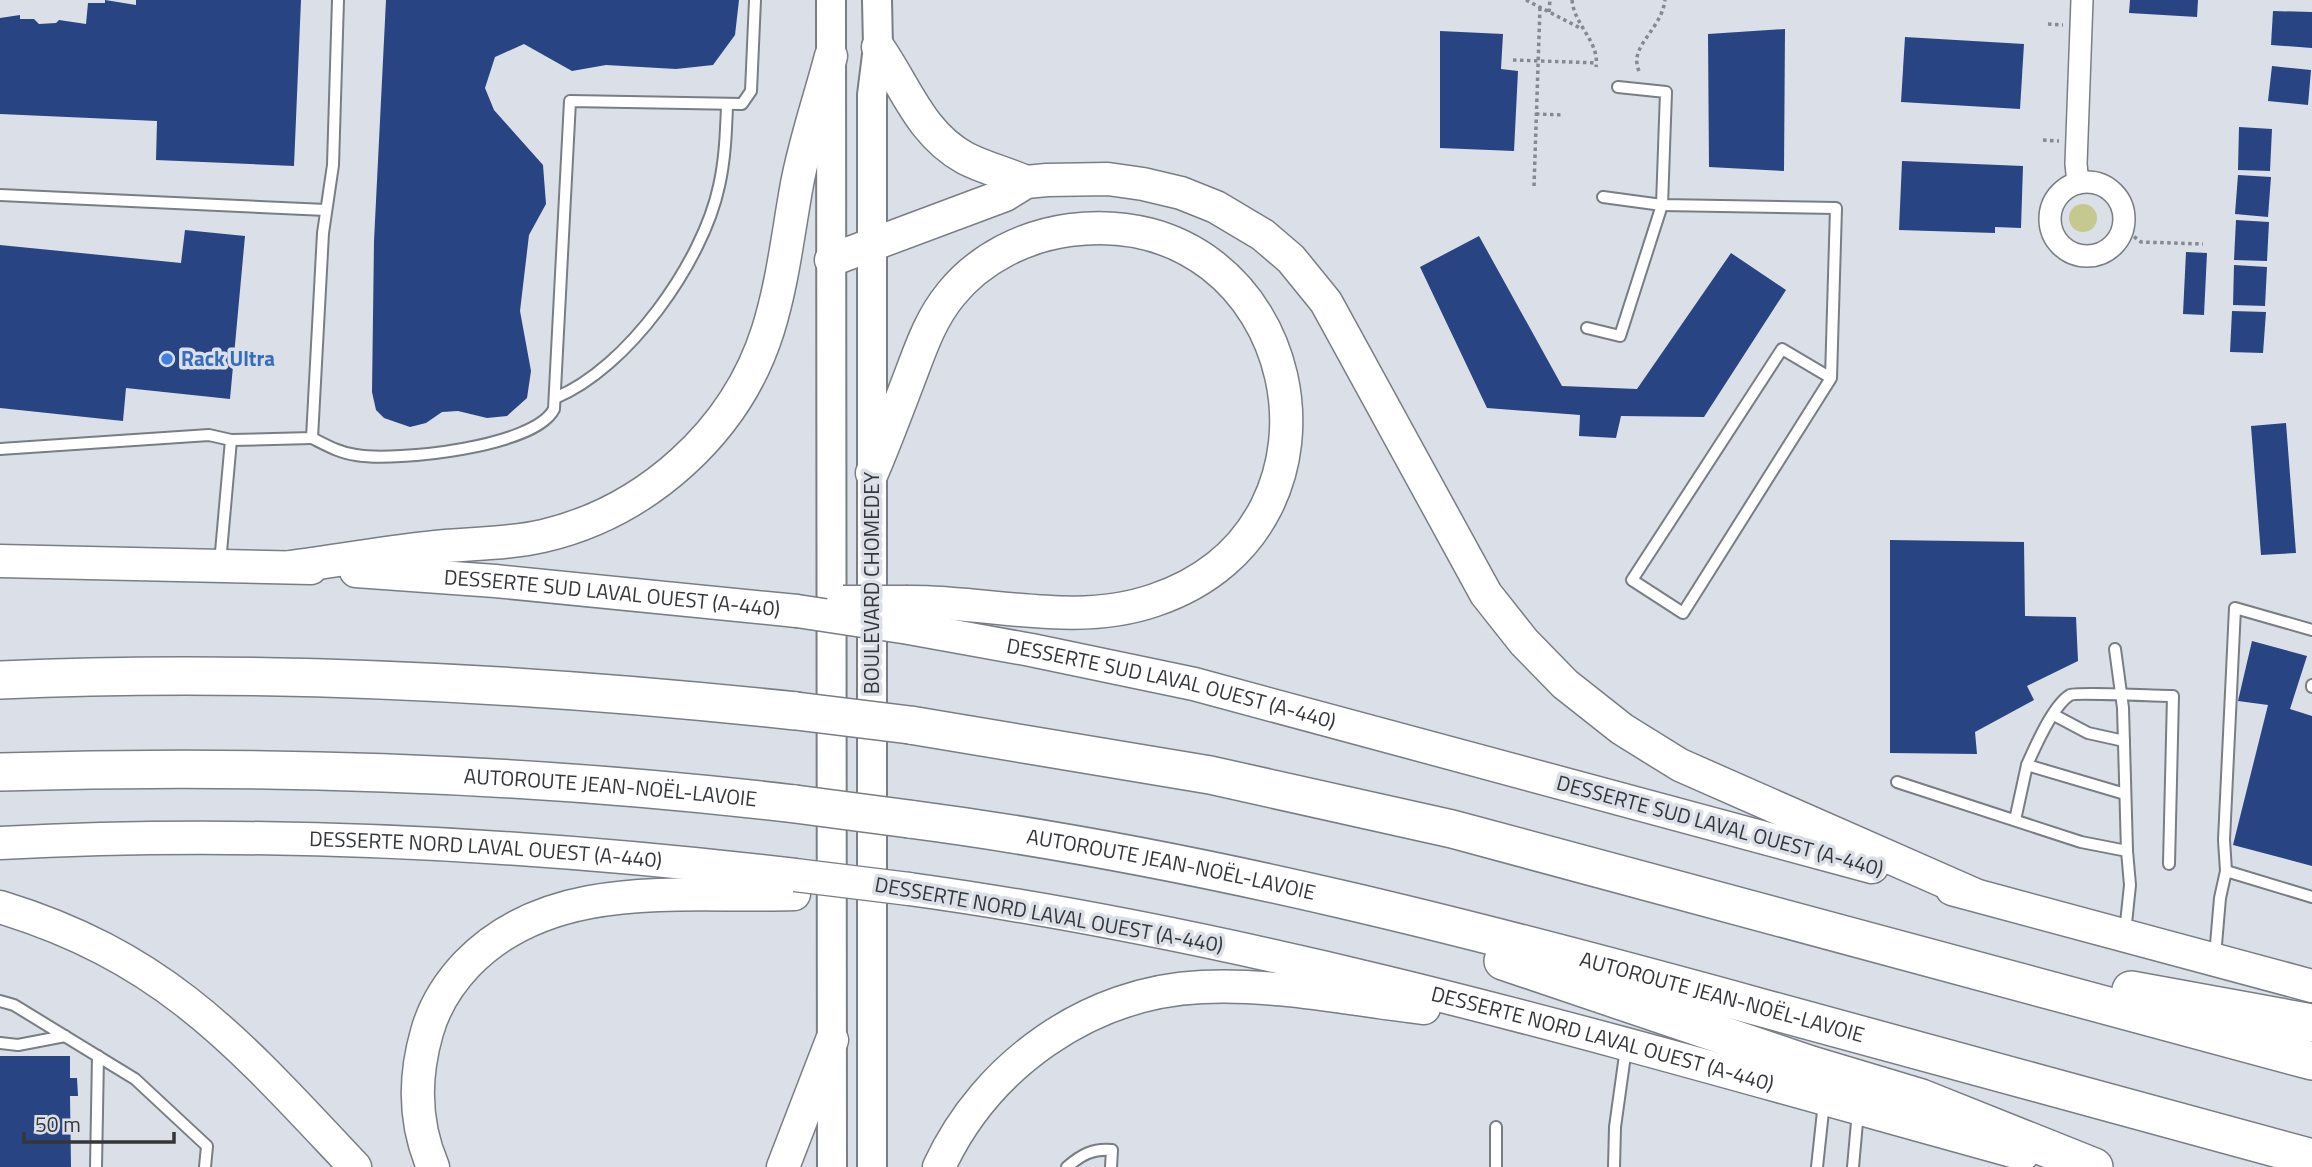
<svg xmlns="http://www.w3.org/2000/svg" width="2312" height="1167" font-family="'Titillium Web',sans-serif">
<rect width="100%" height="100%" fill="#dbdfe7"/>
<!-- green -->
<circle fill="#c5c88f" cx="2083" cy="218" r="14"/>
<!-- building -->
<g fill="#294483">
<polygon points="105,0 136,5 136,0 301,0 294,166 156,160 157,121 0,114 0,18 20,15 20,19 34,19 39,24 56,23 59,20 86,24 88,3 105,3"/>
<polygon points="386,0 739,0 735,35 713,65 676,69 606,65 572,71 524,44 495,57 485,88 494,110 543,165 546,204 529,235 520,311 531,371 527,398 507,416 487,418 458,411 442,412 426,423 410,427 384,418 376,410 372,392 374,241"/>
<polygon points="2130,0 2198,0 2197,17 2129,13"/>
<polygon points="2273,11 2312,12 2312,48 2271,45"/>
<polygon points="1785,29 1784,171 1709,167 1708,34"/>
<polygon points="1440,31 1503,34 1501,69 1518,71 1514,151 1440,148"/>
<polygon points="1905,37 2024,44 2020,109 1901,102"/>
<polygon points="2272,66 2311,70 2308,105 2268,101"/>
<polygon points="2239,127 2272,129 2270,171 2238,170"/>
<polygon points="1902,161 2023,166 2021,228 1995,227 1995,233 1899,230"/>
<polygon points="2238,175 2271,177 2268,217 2235,214"/>
<polygon points="2236,220 2269,222 2267,261 2234,260"/>
<polygon points="185,230 245,236 230,399 126,388 123,421 0,408 0,245 181,263"/>
<polygon points="1479,236 1562,386 1637,389 1731,253 1786,290 1704,417 1621,416 1616,438 1579,436 1580,415 1487,408 1420,267"/>
<polygon points="2186,252 2207,253 2204,315 2183,314"/>
<polygon points="2234,265 2267,267 2265,306 2233,305"/>
<polygon points="2232,311 2266,312 2263,353 2230,352"/>
<polygon points="2286,423 2296,553 2261,555 2251,426"/>
<polygon points="1890,540 2024,542 2025,616 2076,617 2078,661 2027,686 2034,700 1975,732 1977,754 1890,753"/>
<polygon points="2252,641 2307,656 2290,709 2312,716 2312,866 2233,845 2268,705 2238,701"/>
<polygon points="0,1056 70,1056 70,1078 77,1078 78,1096 70,1096 71,1167 0,1167"/>
</g>
<g fill="none" stroke-linecap="round" stroke-linejoin="round">
<defs>
<g id="lane">
<polyline points="1618,87 1666,92 1662,205 1836,208 1831,378 1683,613 1632,580 1782,349 1831,378"/>
<polyline points="0,195 326,210"/>
<polyline points="1587,328 1620,336 1662,205 1603,197"/>
<path d="M555 398C627 369 703 262 719 186 725 160 726 133 727 106"/>
<path d="M312 438C326 445 340 453 356 455 396 462 535 447 554 409L570 101 742 104 751 91 755 0"/>
<polyline points="231,440 312,438 323,233 333,165 338,0"/>
<polyline points="0,449 209,435 231,440 220,563"/>
<polyline points="2115,649 2123,708 2127,851"/>
<polyline points="2312,685 2312,687"/>
<polyline points="2054,715 2088,733 2124,741"/>
<path d="M2027 765C2035 747 2053 705 2070 695 2076 692 2158 696 2173 696L2169 864"/>
<polyline points="1897,782 2081,842 2127,851 2130,885 2125,933"/>
<polyline points="2015,820 2027,765 2125,794"/>
<polyline points="2226,871 2224,840 2235,608 2312,630"/>
<polyline points="2215,956 2220,898 2226,871 2312,897"/>
<polyline points="0,1001 14,1005 135,1079 207,1146 205,1167"/>
<polyline points="0,1043 18,1045 65,1036"/>
<polyline points="1496,1127 1496,1167"/>
<polyline points="96,1167 98,1056"/>
<path d="M1067 1167C1081 1155 1093 1148 1112 1150L1111 1167"/>
<polyline points="1614,1167 1615,1127 1626,1048"/>
<polyline points="1817,1167 1824,1102"/>
<polyline points="1853,1167 1858,1111"/>
</g>
<g id="street">
<circle cx="2087" cy="219" r="37"/>
<polyline points="2078,183 2076,164 2082,0"/>
</g>
<g id="secondary">
<polyline points="831,0 832,1167"/>
<polyline points="872,1167 872,95 878,47 877,0"/>
</g>
<g id="primary">
<path d="M878 47C906 87 920 133 965 158 984 168 1006 173 1026 182"/>
<polyline points="831,260 1005,195 1026,182 1047,180 1108,179 1143,184 1181,193 1216,207 1263,235 1291,259 1326,302 1486,594 1524,642 1565,684 1622,729 1680,765 1973,894"/>
<path d="M872 473C884 445 895 416 906 387 919 354 928 322 951 294 980 258 1025 236 1070 230 1302 201 1373 526 1155 600 1075 628 990 601 908 602"/>
<polyline points="0,561 311,568"/>
<path d="M290 567C336 561 381 553 427 548 466 543 504 545 543 536 646 512 736 432 768 330 783 282 788 233 797 184 805 141 820 98 831 56"/>
<path id="s1" d="M356 571 495 581 797 611"/>
<path id="s2" d="M909 628 1031 650 1194 684 1872 867"/>
<path id="s3" d="M0 843C264 829 532 844 795 875"/>
<path id="s4" d="M909 889C1288 941 1655 1053 2023 1154"/>
<polyline points="1952,889 2312,986"/>
<path d="M0 907C167 958 240 1045 355 1167"/>
<path d="M433 1167C414 1123 414 1077 427 1032 434 1007 449 983 467 964 552 876 684 898 794 894"/>
<polyline points="783,1167 832,1040"/>
<path d="M939 1167C986 1065 1089 992 1202 987 1273 983 1353 1000 1424 1008"/>
</g>
<g id="highway">
<path d="M0 680C266 668 532 683 796 711"/>
<polyline points="910,725 1210,775 1452,829 2312,1061"/>
<path id="s5" d="M0 772C265 764 531 773 795 804"/>
<path id="s6" d="M909 819C1200 857 1483 931 1766 1009 1948 1059 2130 1108 2312 1158"/>
<polyline points="1503,961 1811,1065 1921,1098 2094,1167"/>
<polyline points="2131,990 2312,1023"/>
</g>
</defs>
<!-- lane casing -->
<use href="#lane" stroke="#797d84" stroke-width="14"/>
<!-- street casing -->
<use href="#street" stroke="#797d84" stroke-width="24"/>
<!-- secondary casing -->
<use href="#secondary" stroke="#797d84" stroke-width="32"/>
<!-- primary casing -->
<use href="#primary" stroke="#797d84" stroke-width="35"/>
<!-- highway casing -->
<use href="#highway" stroke="#797d84" stroke-width="40"/>
<!-- path -->
<g stroke="#86898f" stroke-width="3.5" stroke-dasharray="3.5 3.5" stroke-linecap="butt">
<polyline points="1526,0 1580,28"/>
<path d="M1572 0C1574 25 1600 42 1596 67"/>
<polyline points="1549,12 1550,0"/>
<polyline points="2048,24 2063,25"/>
<polyline points="1513,60 1597,63"/>
<path d="M1639 71C1628 46 1661 31 1665 0"/>
<polyline points="1536,114 1564,115"/>
<polyline points="2043,140 2059,141"/>
<polyline points="1534,186 1540,7"/>
<polyline points="2123,228 2141,242 2203,244"/>
</g>
<!-- lane -->
<use href="#lane" stroke="#fff" stroke-width="10"/>
<!-- street -->
<use href="#street" stroke="#fff" stroke-width="21"/>
<!-- secondary -->
<use href="#secondary" stroke="#fff" stroke-width="28"/>
<!-- primary -->
<use href="#primary" stroke="#fff" stroke-width="32"/>
<!-- highway -->
<use href="#highway" stroke="#fff" stroke-width="37"/>
<defs>
<g id="primary-bridge">
<polyline points="843,602 908,602"/>
<polyline points="797,611 909,628"/>
<polyline points="795,875 909,889"/>
</g>
<g id="highway-bridge">
<polyline points="796,711 910,725"/>
<polyline points="795,804 909,819"/>
</g>
</defs>
<!-- primary-bridge casing -->
<use href="#primary-bridge" stroke="#797d84" stroke-width="35" stroke-linecap="butt"/>
<!-- highway-bridge casing -->
<use href="#highway-bridge" stroke="#797d84" stroke-width="40" stroke-linecap="butt"/>
<!-- primary-bridge -->
<use href="#primary-bridge" stroke="#fff" stroke-width="32"/>
<!-- highway-bridge -->
<use href="#highway-bridge" stroke="#fff" stroke-width="37"/>
</g>
<!-- markers -->
<circle fill="#3f7fe0" stroke="#dbdfe7" stroke-width="2.5" cx="167" cy="359" r="7"/>
<g text-anchor="middle" stroke-width="7" stroke-linejoin="round" paint-order="stroke">
<!-- shop labels -->
<g font-size="21" font-weight="bold" fill="#366cbe" stroke="#dbdfe7" text-anchor="start">
<text x="181" y="366">Rack Ultra</text>
</g>
<!-- street labels -->
<g font-size="21" fill="#343639" stroke="#dbdfe7">
<text transform="translate(872 583) rotate(-90)" y="7">BOULEVARD CHOMEDEY</text>
<text dy="7" stroke="none"><textPath href="#s1" startOffset="257">DESSERTE SUD LAVAL OUEST (A-440)</textPath></text>
<text dy="7" stroke="none"><textPath href="#s2" startOffset="268">DESSERTE SUD LAVAL OUEST (A-440)</textPath></text>
<text dy="7" stroke="none"><textPath href="#s5" startOffset="611">AUTOROUTE JEAN-NOËL-LAVOIE</textPath></text>
<text transform="translate(1720 826) rotate(15)" y="7">DESSERTE SUD LAVAL OUEST (A-440)</text>
<text dy="7" stroke="none"><textPath href="#s3" startOffset="486">DESSERTE NORD LAVAL OUEST (A-440)</textPath></text>
<text dy="7" stroke="none"><textPath href="#s6" startOffset="266">AUTOROUTE JEAN-NOËL-LAVOIE</textPath></text>
<text transform="translate(1049 915) rotate(10)" y="7">DESSERTE NORD LAVAL OUEST (A-440)</text>
<text dy="7" stroke="none"><textPath href="#s6" startOffset="833">AUTOROUTE JEAN-NOËL-LAVOIE</textPath></text>
<text dy="7" stroke="none"><textPath href="#s4" startOffset="710">DESSERTE NORD LAVAL OUEST (A-440)</textPath></text>
</g>
</g>
<!-- scale -->
<path d="M24 1132v10h150v-10" fill="none" stroke="#343639" stroke-width="3.5"/>
<text x="35" y="1132" font-size="21" fill="#343639" stroke="#dbdfe7" stroke-width="5" paint-order="stroke">50 m</text>
</svg>
